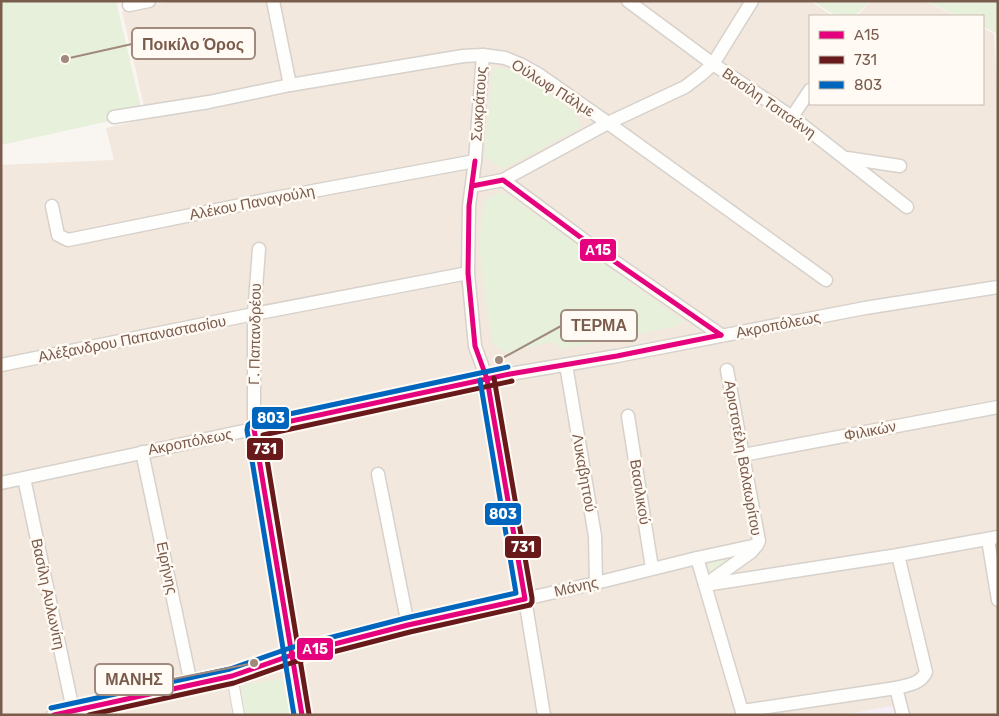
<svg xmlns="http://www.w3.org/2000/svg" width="999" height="716" font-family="Rubik,sans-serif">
<rect width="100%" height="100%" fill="#f9f5f0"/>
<!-- residential -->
<g fill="#f2e8de">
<polygon points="172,1 810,1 833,16 810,16 810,104 983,104 983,28 994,34 998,104 998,715 1,715 1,165 114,160 106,128 147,119 122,11"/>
<polygon points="871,1 924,1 956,16 857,16"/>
</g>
<!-- education -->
<polygon fill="#f6eef6" points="892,706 895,715 841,715"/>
<!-- green -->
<g fill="#e7f0db">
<polygon points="1,1 116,1 143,116 100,123 1,145"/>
<polygon points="813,1 870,1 855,16 836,16"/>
<polygon points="925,1 998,1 998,69 996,33 983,27 983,16 958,16"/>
<polygon points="493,67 519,70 575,112 581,127 504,169 484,157"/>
<polygon points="500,192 508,195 685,322 673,327 563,349 552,342 506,352 493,345 483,282 479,241 484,201"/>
<polygon points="736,554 735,559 711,574 708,561"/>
<polygon points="284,678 291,715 245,715 239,686"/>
</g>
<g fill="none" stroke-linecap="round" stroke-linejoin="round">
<defs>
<polyline id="pedestrian" points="232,676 239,715"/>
<g id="minor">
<polyline points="273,1 290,85"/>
<polyline points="628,1 713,64 792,117 907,207"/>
<polyline points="129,5 149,1"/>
<polyline points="483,55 475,161 469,206 468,273 475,346 487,379 525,599 544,715"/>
<polyline points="114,117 209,102 290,85 463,56 483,55 505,58 522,65 538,74 608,123 826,280"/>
<polyline points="792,117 810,90"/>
<polyline points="847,158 900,166"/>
<polyline points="503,180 608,123 685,87 702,74 713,64 752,1"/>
<polyline points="472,186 503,180 595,248 721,335"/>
<polyline points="52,206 58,235 68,240 270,199 475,161"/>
<polyline points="259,249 254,314 254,429 292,655"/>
<polyline points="1,365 254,314 468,273"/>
<polyline points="566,365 595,536 596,583"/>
<polyline points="727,370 759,541 757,545 751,552 705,585 743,715"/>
<polyline points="628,416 652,568"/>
<polyline points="142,452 191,684"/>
<polyline points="743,455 998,407"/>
<polyline points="378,474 408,625"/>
<polyline points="24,478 73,710"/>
<polyline points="1,483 510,374 617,356 865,308 998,287"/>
<polyline points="988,540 998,600"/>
<polyline points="697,558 705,585 898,555 998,537"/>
<polyline points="896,688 903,715"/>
<path d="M742 711 896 688C907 685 921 684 926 672L898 555"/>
<polyline points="53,715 232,676 292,655 408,625 596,583 697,558 757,545"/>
</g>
<polyline id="tertiary" points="292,655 302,715"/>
</defs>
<!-- pedestrian casing -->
<use href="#pedestrian" stroke="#d7d1cb" stroke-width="12"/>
<!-- minor casing -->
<use href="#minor" stroke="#d7d1cb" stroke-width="15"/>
<!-- tertiary casing -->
<use href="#tertiary" stroke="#d7d1cb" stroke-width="19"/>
<!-- pedestrian -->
<use href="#pedestrian" stroke="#fefefd" stroke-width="10"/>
<!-- minor -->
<use href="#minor" stroke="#fefefd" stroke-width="12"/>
<!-- tertiary -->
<use href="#tertiary" stroke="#fefefd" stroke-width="16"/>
<defs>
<g id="bus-1">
<polyline points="472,186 503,180 595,248 721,335"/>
<polyline points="54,715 232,676 292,655 408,625 525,599 487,379 475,346 468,273 469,206 475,161"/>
<polyline points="302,715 254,429 510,374 617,356 721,335"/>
</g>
<g id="bus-2">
<polyline points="309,714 263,435 512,381"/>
<polyline points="89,715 234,683 294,662 410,632 530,605 532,602 532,598 494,378"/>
</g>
<g id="bus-3">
<polyline points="51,708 230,669 290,648 406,618 516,593 480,380"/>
<polyline points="294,715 247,430 248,425 252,422 508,367"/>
</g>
</defs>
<!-- bus-1 casing -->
<use href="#bus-1" stroke="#fffaf3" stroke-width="9"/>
<!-- bus-2 casing -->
<use href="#bus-2" stroke="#fffaf3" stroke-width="9"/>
<!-- bus-3 casing -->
<use href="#bus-3" stroke="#fffaf3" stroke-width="9"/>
<!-- bus-1 -->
<use href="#bus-1" stroke="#e5007d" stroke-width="5"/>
<!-- bus-2 -->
<use href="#bus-2" stroke="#681a1a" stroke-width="5"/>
<!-- bus-3 -->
<use href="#bus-3" stroke="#0065bd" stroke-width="5"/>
</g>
<g text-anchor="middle" stroke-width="5" stroke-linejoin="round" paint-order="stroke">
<!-- street labels -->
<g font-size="15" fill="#7a5c4d" stroke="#fffaf3">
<text transform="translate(553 88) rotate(32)" y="5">Ούλωφ Πάλμε</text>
<text transform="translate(769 103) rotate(35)" y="5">Βασίλη Τσιτσάνη</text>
<text transform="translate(479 104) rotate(-86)" y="5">Σωκράτους</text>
<text transform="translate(252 203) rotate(-11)" y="5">Αλέκου Παναγούλη</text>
<text transform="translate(778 325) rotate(-11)" y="5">Ακροπόλεως</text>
<text transform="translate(255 334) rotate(-89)" y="5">Γ. Παπανδρέου</text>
<text transform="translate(132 339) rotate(-11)" y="5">Αλέξανδρου Παπαναστασίου</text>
<text transform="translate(870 431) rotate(-11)" y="5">Φιλικών</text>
<text transform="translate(190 442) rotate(-11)" y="5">Ακροπόλεως</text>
<text transform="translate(743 458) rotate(80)" y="5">Αριστοτέλη Βαλαωρίτου</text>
<text transform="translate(584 473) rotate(80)" y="5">Λυκαβηττού</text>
<text transform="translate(640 492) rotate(81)" y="5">Βασιλικού</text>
<text transform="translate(167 568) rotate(78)" y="5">Ειρήνης</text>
<text transform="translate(576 587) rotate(-13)" y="5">Μάνης</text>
<text transform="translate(48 594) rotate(78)" y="5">Βασίλη Αυλωνίτη</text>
</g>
</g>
<!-- callouts -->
<path fill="none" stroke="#9f8a7d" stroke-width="2" d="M65 59L132 44M499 360L561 326M254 663L173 679"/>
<g fill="#9f8a7d" stroke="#fffaf3" stroke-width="2">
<circle cx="65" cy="59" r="5"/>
<circle cx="499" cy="360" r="5"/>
<circle cx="254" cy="663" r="5"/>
</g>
<g fill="#fffaf3" stroke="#9f8a7d" stroke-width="2">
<rect x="132" y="28" width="123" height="31" rx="5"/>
<rect x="561" y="310" width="76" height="31" rx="5"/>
<rect x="95" y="664" width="78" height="31" rx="5"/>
</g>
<g font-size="16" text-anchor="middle" font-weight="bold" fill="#7a5c4d">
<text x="193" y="50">Ποικίλο Όρος</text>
<text x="599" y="331">ΤΕΡΜΑ</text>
<text x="134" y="685">ΜΑΝΗΣ</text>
</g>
<g stroke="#fffaf3" stroke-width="2">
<rect x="579" y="238" width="38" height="24" rx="5" fill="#e5007d"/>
<rect x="251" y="406" width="39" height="24" rx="5" fill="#0065bd"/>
<rect x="246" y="437" width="38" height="24" rx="5" fill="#681a1a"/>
<rect x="484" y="502" width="38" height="24" rx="5" fill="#0065bd"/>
<rect x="504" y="535" width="38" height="24" rx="5" fill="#681a1a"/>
<rect x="296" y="637" width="38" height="24" rx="5" fill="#e5007d"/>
</g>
<g font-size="14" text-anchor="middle" font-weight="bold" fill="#fff">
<text x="598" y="255">Α15</text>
<text x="271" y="423">803</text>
<text x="265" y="454">731</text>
<text x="503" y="519">803</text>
<text x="523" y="552">731</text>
<text x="315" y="654">Α15</text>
</g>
<!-- border -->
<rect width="999" height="716" fill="none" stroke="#7a5c4d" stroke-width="5"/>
<!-- legend -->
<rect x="809" y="15" width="175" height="90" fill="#fffaf3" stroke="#cabbb1"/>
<rect x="819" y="31" width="25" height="8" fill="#e5007d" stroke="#cabbb1"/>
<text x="854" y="40" font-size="15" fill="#7a5c4d">Α15</text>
<rect x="819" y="56" width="25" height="8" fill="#681a1a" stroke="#cabbb1"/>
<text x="854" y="65" font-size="15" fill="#7a5c4d">731</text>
<rect x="819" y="81" width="25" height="8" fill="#0065bd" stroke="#cabbb1"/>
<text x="854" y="90" font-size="15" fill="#7a5c4d">803</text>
</svg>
